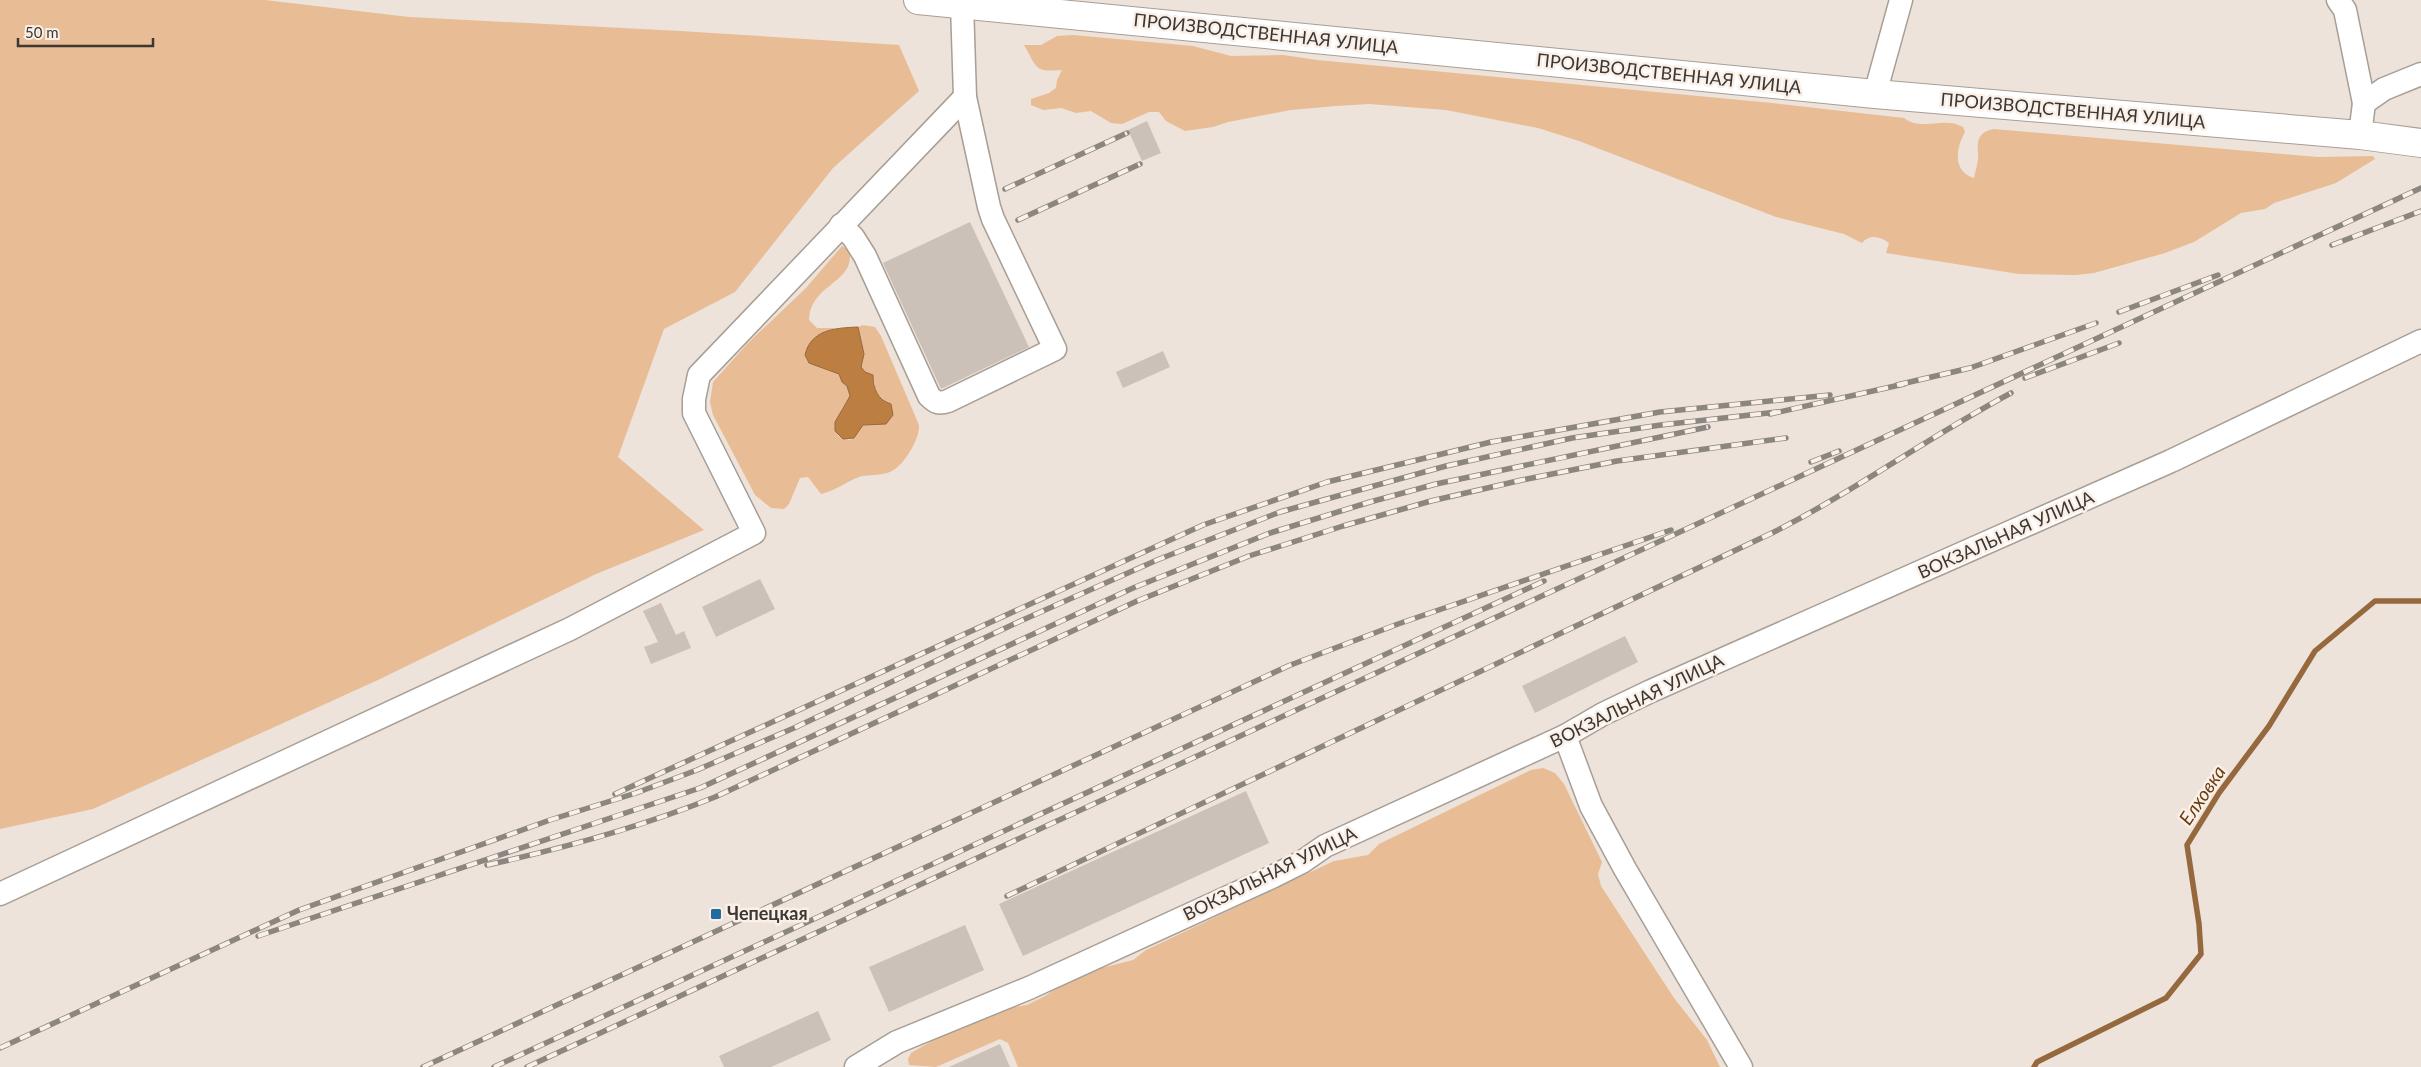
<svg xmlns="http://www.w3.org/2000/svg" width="2421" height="1067" font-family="Lato,sans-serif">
<rect width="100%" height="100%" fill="#ede3da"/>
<!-- green -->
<g fill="#e8bc95">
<polygon points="0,0 265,0 409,17 680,31 899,45 919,91 833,168 735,292 664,329 618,457 704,530 596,574 378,680 93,809 0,829"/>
<path d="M1073 35 1193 46 1231 56 1283 55 1317 60 1772 103 1904 118C1922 132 1943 116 1963 127L1965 132C1956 148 1952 171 1974 178 1975 172 1979 161 1978 154 1977 140 1978 132 1994 129L2318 157 2373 156 2375 159 2336 183 2274 203 2265 209 2241 213 2194 242 2165 253 2094 273 2076 275 2019 274 1886 253 1889 243C1880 236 1869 234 1862 243L1844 234 1776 217 1579 141 1538 128 1446 110 1369 104 1336 106 1291 110 1228 122 1213 127 1185 131 1166 121 1159 112H1149L1122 124 1111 123 1091 111 1076 113 1061 108 1043 110 1031 105V99L1049 93 1056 88 1057 80 1062 70C1034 72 1038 69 1024 45H1041L1057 36Z"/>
<path d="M842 246 849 250C857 283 810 283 809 320L817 328H835L816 336 805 355 810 363 839 374 842 381 847 385 850 396 841 410 838 436 849 440 854 438 863 425 880 424 887 403 876 392 873 375 865 372 861 367 864 354 858 327 863 325 875 327 881 336 919 425C920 439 903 467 890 472 880 476 869 474 859 477 846 482 835 491 821 494L808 477 800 478 789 504 784 509 771 508 755 495 713 415 710 402 713 382 748 343 805 289Z"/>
<polygon points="1543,768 1555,773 1564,784 1602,862 1598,874 1601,886 1674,998 1707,1040 1720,1067 1018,1067 1008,1043 1000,1039 936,1067 909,1065 908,1059 911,1053 944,1034 1000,1009 1027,1005 1047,995 1063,983 1090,971 1133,960 1146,950 1334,861 1368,855 1379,844 1531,770"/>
</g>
<!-- water -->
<path fill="#bc7e41" stroke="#95693d" d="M858 327 864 354 861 367 865 372 873 375C873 389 878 400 891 404L893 415 886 424 863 425 854 438 843 439 835 431V422L850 396 847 386 842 382 839 374 809 363 805 355C811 329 836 328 858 327Z"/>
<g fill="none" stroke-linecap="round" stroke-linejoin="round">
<!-- stream -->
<polyline stroke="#95693d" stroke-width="5.5" points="2034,1067 2037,1062 2166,998 2201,954 2199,924 2187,845 2219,793 2269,726 2315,651 2375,601 2421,601"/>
</g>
<!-- building -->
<g fill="#ccc1b9">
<polygon points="1147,121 1161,153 1142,161 1128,130"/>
<polygon points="970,222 1029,347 941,389 883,263"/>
<polygon points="1163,351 1170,367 1123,388 1116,372"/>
<polygon points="760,579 775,609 716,637 702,607"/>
<polygon points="661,603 676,635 684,631 691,648 651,664 644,647 658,642 643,611"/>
<polygon points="1625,636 1638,662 1535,713 1522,686"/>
<polygon points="1246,791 1269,843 1023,956 999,904"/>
<polygon points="965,925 984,970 889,1012 869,967"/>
<polygon points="818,1011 831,1040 771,1067 724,1067 719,1056"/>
<polygon points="1000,1044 1010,1067 949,1067"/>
</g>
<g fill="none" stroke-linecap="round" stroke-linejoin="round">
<defs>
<g id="minor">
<polyline points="2338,0 2345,10 2364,103"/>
<polyline points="1875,94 1901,0"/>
<polyline points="2360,135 2364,103 2384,89 2421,74"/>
<path d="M841 225 853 237 865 256 929 396C936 403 939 404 948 401L1055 349 993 219 989 207 965 97 962 4"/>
<polyline points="1565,736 1591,806 1625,869 1741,1067"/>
<polyline points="0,894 570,629 754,533 694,413 694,399 699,375 965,97"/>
<polyline points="856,1067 897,1042 1029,988 1274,876 1302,862 1325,846 1565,736 1603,714 1651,691 2171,461 2421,341"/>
</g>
<polyline id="major" points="918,0 1875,94 2360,135 2421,143"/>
</defs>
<!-- minor casing -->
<use href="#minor" stroke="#a79e95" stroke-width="25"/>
<!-- major casing -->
<use href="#major" stroke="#a79e95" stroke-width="30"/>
<!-- minor -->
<use href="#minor" stroke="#fff" stroke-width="22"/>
<!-- major -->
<use href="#major" stroke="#fff" stroke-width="28"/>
<defs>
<g id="rail">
<polyline points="1005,189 1127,133"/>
<polyline points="1018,220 1140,164"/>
<polyline points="2332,245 2421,211"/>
<polyline points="2119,312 2218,275"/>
<polyline points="2025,378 2119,343"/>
<polyline points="1897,385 1970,368 2096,323"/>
<polyline points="1770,414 1904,384"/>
<polyline points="1811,462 1839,451"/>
<polyline points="615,794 1203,525 1327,482 1491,442 1660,412 1830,395"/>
<path d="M487 865C565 848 641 827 715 797L1137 601 1249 556 1343 526 1431 501 1522 480 1617 461 1786 438"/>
<path d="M1007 896 1774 532C1855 491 1930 436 2011 393"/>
<polyline points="258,936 700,788 1133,588 1270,533 1370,502 1436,484 1708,427"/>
<polyline points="0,1048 299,910 550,820 636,793 697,770 794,728 1014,624 1157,560 1280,512 1446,466 1572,438 1661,425 1777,412"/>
<polyline points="423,1067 1288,666 1398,624 1671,530"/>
<polyline points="494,1067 1544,581"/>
<polyline points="527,1067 2421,188"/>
</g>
</defs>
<!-- rail casing -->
<use href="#rail" stroke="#8c8680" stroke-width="5.5"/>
<!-- rail -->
<use href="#rail" stroke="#faf0e7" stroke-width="4" stroke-dasharray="11" stroke-linecap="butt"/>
</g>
<!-- markers -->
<rect fill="#206c9f" stroke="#faf0e7" stroke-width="2" x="710" y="908" width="12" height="12" rx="2.5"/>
<g text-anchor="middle" stroke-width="5" stroke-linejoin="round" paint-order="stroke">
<!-- street labels -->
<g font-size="18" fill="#3b3734" stroke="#faf0e7">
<text transform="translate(1266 34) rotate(6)" y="6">ПРОИЗВОДСТВЕННАЯ УЛИЦА</text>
<text transform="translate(1669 74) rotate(6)" y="6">ПРОИЗВОДСТВЕННАЯ УЛИЦА</text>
<text transform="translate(2073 111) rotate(5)" y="6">ПРОИЗВОДСТВЕННАЯ УЛИЦА</text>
<text transform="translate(2006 535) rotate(-24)" y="6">ВОКЗАЛЬНАЯ УЛИЦА</text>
<text transform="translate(1637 701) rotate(-26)" y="6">ВОКЗАЛЬНАЯ УЛИЦА</text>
<text transform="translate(1270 874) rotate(-26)" y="6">ВОКЗАЛЬНАЯ УЛИЦА</text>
</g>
<!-- poi labels -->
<g font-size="18" font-weight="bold" fill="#3b3734" stroke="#faf0e7" text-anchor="start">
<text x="727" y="920">Чепецкая</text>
</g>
<!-- water labels -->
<g font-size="19" font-style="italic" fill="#693e0f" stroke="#faf0e7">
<text transform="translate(2202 795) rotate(-56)" y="7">Елховка</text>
</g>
</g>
<!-- scale -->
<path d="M18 38v8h135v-8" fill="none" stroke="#3b3734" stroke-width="2.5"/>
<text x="25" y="38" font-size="15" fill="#3b3734" stroke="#faf0e7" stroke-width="4" paint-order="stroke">50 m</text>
</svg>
